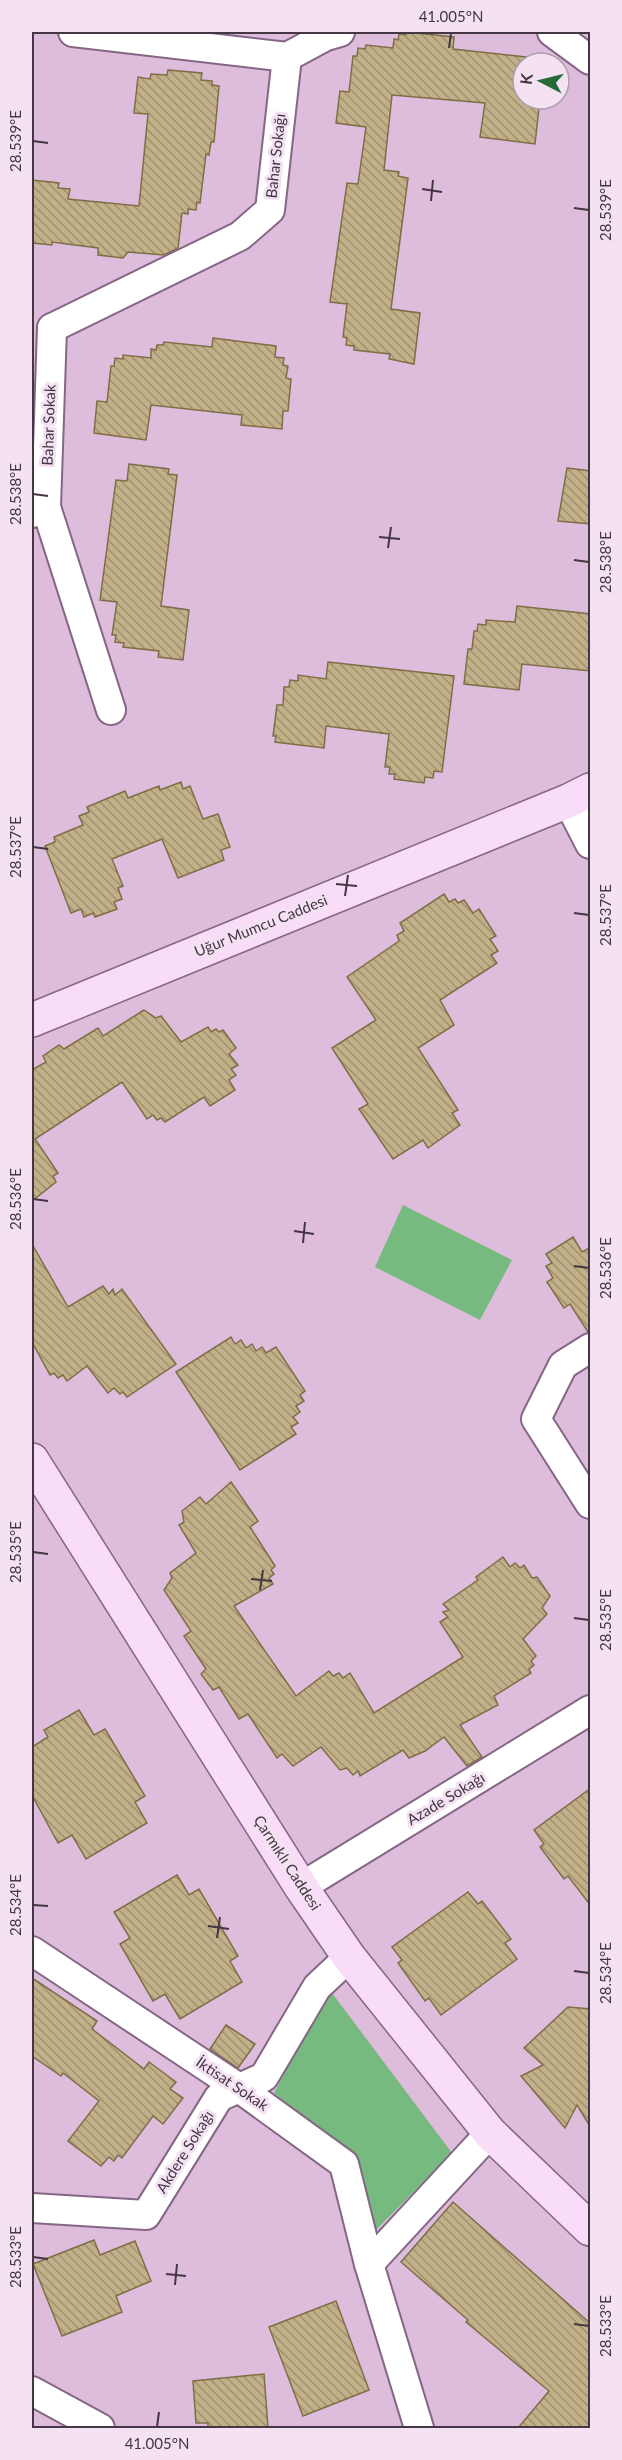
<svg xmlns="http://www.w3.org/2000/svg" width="622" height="2460" font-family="Lato,sans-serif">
<defs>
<pattern id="building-back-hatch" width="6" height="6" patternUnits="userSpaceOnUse" patternTransform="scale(1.5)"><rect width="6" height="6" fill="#c2b188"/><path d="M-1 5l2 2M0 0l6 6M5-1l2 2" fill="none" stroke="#9f9171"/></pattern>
</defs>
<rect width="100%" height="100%" fill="#debcdc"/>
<!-- green -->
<g fill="#76ba80">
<polygon points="403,1205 512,1260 480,1320 375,1267"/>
<polygon points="329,1989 452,2153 375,2231 354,2158 274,2093"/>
</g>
<!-- building -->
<g fill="url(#building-back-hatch)" stroke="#7e6e47" stroke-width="1.5">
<polygon points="406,32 454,37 453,49 526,57 526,63 523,63 523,99 540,99 535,144 480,137 485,103 392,95 384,170 399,172 398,176 408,178 391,309 420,313 414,364 389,359 390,354 354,350 354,346 346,345 347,338 343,337 347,304 330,302 347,183 358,184 366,127 336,123 340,91 349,92 353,56 357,56 358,48 365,49 366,45 393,48 394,39 398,40 399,34 406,35"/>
<polygon points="168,70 202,73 201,80 212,81 212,85 219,86 214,142 211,142 209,155 206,154 200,203 197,202 196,210 188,209 188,214 182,213 178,248 164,255 128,252 123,258 98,255 98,248 52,242 52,245 32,243 32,180 59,183 58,188 70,189 68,199 139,206 148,114 134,113 138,77 150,79 151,74 167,75"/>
<polygon points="213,338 276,346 275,357 284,358 283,365 288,366 286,378 291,379 288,411 283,411 282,429 241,425 242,415 151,405 146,440 94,433 97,401 107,402 111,366 114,366 115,358 123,359 123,355 151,358 151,349 156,350 157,345 163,345 164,342 212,347"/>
<polygon points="129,464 169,469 168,474 177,475 161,606 189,610 183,660 158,657 159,651 123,647 124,643 115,642 116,635 112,635 117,602 100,600 116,480 127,481"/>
<polygon points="567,468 591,471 591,524 558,521"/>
<polygon points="517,606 591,614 591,671 522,664 519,690 464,684 468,649 472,649 474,631 477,631 478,624 486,625 486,620 515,622"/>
<polygon points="328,662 454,676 442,772 434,771 433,778 425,777 424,783 394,779 395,774 389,774 390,767 385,767 389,734 326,726 324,748 275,742 276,736 273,736 277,705 283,705 284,687 289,687 290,680 298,681 298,675 326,679"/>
<polygon points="181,782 183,789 190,786 203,819 218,814 230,847 221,850 224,860 178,878 162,839 112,859 123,886 118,888 122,899 114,902 117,909 95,917 93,913 84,917 81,909 71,913 45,846 55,842 54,837 83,825 79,816 89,812 87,807 125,791 128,798 159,786 160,790"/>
<polygon points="444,894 449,902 455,899 458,903 464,900 473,913 479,909 496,936 490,939 498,951 491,955 497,963 440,1000 454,1025 418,1048 458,1110 452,1113 460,1125 428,1148 423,1140 393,1159 359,1109 368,1104 332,1048 376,1020 347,977 399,941 397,935 404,931 400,923"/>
<polygon points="144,1010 156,1018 161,1016 181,1042 208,1027 211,1032 216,1029 219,1032 223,1030 236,1048 229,1054 238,1065 231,1069 236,1075 229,1080 235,1090 210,1106 204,1097 165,1122 161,1118 157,1120 153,1115 147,1119 122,1082 35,1139 58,1173 53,1176 56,1182 32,1201 32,1070 46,1062 43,1056 59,1045 64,1049 98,1028 103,1036"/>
<polygon points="573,1237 582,1252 591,1247 591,1332 588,1332 570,1304 564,1308 547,1282 553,1278 546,1266 552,1263 546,1254"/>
<polygon points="32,1244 68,1307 103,1286 109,1294 113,1289 115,1295 122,1289 176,1364 127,1397 123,1392 120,1394 114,1388 108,1393 87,1366 67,1381 63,1375 58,1378 54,1373 50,1375 32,1342"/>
<polygon points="231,1337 235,1344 241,1340 246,1348 252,1344 256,1351 262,1347 266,1353 276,1347 305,1391 300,1395 304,1401 296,1406 300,1412 293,1417 298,1423 291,1427 296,1434 240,1470 176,1372"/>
<polygon points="231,1482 258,1521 250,1527 275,1566 271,1570 274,1574 269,1578 273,1584 234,1606 296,1696 329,1671 333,1676 339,1673 343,1678 350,1673 374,1713 463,1657 440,1622 448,1617 443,1612 449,1610 443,1604 478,1580 476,1577 503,1557 510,1567 515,1563 520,1568 524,1565 532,1578 537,1577 550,1596 542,1608 547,1614 523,1639 536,1656 531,1661 534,1665 529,1669 531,1673 494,1696 498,1705 460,1725 482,1757 467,1766 444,1737 425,1751 409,1758 403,1750 360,1776 358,1771 353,1775 347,1768 340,1770 321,1747 293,1766 282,1754 277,1758 248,1714 239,1719 219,1687 213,1690 201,1674 206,1669 184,1636 191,1631 164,1590 172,1578 170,1573 196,1553 179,1525 184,1522 182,1511 200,1497 206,1504"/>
<polygon points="79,1710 94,1735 105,1729 145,1796 135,1802 147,1823 86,1859 72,1835 58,1843 32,1795 32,1747 48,1737 44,1730"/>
<polygon points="591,1788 591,1906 568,1876 564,1879 540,1847 544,1844 534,1830"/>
<polygon points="177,1875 189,1895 199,1889 238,1956 230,1961 242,1982 180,2019 165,1994 153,2001 120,1944 130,1938 114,1912"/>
<polygon points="468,1892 478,1904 482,1901 511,1939 505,1943 517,1959 441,2015 429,1998 425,2001 398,1963 402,1960 392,1947"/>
<polygon points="32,1978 97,2021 92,2029 144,2069 149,2062 176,2082 170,2089 183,2098 163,2124 153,2116 122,2158 118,2155 114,2161 109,2157 101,2166 68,2141 99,2101 63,2073 61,2076 32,2056"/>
<polygon points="568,2007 591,2009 591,2128 577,2105 565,2128 521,2076 543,2065 524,2048"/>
<polygon points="226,2025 255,2044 238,2068 210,2049"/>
<polygon points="453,2202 591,2324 591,2428 518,2428 549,2391 466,2322 468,2320 401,2262"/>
<polygon points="94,2240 100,2255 135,2241 151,2281 116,2296 122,2312 62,2336 33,2264"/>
<polygon points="336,2301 369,2390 303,2416 269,2327"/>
<polygon points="264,2374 268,2428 208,2428 208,2423 196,2423 193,2381"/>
</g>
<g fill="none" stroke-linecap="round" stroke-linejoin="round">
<defs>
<g id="street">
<polyline points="73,32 287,57"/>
<polyline points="552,32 590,60"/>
<polyline points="287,57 326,36 340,32"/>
<polyline points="52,328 240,236 270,210 287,57"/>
<polyline points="46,507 111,710"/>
<polyline points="32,513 46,507 52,328"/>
<polyline points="568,801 590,844"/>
<polyline points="590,1348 563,1365 536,1419 590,1504"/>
<polyline points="301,1887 590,1710"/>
<polyline points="32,1951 239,2088 344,2164 369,2264 419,2428"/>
<polyline points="32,2208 146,2215 219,2097 264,2077 317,1987 349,1957"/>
<polyline points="369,2264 490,2133"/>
<polyline points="32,2391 100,2428"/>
</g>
<g id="secondary">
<polyline points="32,1020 568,801 590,790"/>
<polyline points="32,1460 301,1887 349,1957 490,2133 590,2229"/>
</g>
</defs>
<!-- street casing -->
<use href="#street" stroke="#856684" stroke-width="32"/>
<!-- secondary casing -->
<use href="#secondary" stroke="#856684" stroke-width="36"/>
<!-- path -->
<polyline stroke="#ab90aa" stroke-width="4" stroke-dasharray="6 3" stroke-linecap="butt" points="32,34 32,32"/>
<!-- street -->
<use href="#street" stroke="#fff" stroke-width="28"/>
<!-- secondary -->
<use href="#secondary" stroke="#f9dcf8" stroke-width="33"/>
</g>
<!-- ticks -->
<path fill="none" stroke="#443643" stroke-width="2" d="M449 48 451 33M33 141 48 143M422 189 442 192M431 201 433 180M574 208 589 210M33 494 48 496M379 537 400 539M388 548 391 527M574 560 589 562M33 847 48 849M336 884 357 886M345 896 348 875M574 913 589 915M33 1199 48 1201M294 1231 314 1234M303 1243 305 1222M574 1266 589 1268M33 1552 48 1554M251 1579 272 1581M260 1590 263 1570M574 1618 589 1620M33 1905 48 1906M208 1926 229 1929M217 1938 220 1917M574 1971 589 1973M33 2257 48 2259M166 2274 186 2276M175 2285 177 2264M574 2324 589 2326M157 2427 159 2412"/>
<g text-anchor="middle" stroke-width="6" stroke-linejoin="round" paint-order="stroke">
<!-- street labels -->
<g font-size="15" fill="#443643" stroke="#f4e2f3">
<text transform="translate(276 156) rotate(-84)" y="5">Bahar Sokağı</text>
<text transform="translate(49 425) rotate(-88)" y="5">Bahar Sokak</text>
<text transform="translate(261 926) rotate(-22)" y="5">Uğur Mumcu Caddesi</text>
<text transform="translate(446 1799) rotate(-31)" y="5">Azade Sokağı</text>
<text transform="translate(287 1863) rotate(57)" y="5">Çarmıklı Caddesi</text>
<text transform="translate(232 2084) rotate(34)" y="5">İktisat Sokak</text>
<text transform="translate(185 2152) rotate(-58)" y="5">Akdere Sokağı</text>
</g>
</g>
<!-- border -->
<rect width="622" height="2460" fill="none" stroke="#f4e2f3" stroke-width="66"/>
<!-- north arrow -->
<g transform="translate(541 81) rotate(277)"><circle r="28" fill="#f4e2f3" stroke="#ae9dad" stroke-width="1.5"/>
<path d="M0-4.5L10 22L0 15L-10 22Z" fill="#266a35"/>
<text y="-9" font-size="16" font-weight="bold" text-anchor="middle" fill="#443643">K</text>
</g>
<rect x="33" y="33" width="556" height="2394" fill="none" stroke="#443643" stroke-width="2"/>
<g font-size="15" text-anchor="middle" fill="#443643">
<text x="451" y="22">41.005°N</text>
<text transform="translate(16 141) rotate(-90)" y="5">28.539°E</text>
<text transform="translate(606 210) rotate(-90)" y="5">28.539°E</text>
<text transform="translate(16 494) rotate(-90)" y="5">28.538°E</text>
<text transform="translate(606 562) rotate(-90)" y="5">28.538°E</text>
<text transform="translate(16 847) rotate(-90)" y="5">28.537°E</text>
<text transform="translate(606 915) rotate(-90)" y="5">28.537°E</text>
<text transform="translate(16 1199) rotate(-90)" y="5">28.536°E</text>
<text transform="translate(606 1268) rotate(-90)" y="5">28.536°E</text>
<text transform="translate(16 1552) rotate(-90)" y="5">28.535°E</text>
<text transform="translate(606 1620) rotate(-90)" y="5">28.535°E</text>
<text transform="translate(16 1905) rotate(-90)" y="5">28.534°E</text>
<text transform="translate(606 1973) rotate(-90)" y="5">28.534°E</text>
<text transform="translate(16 2257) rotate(-90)" y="5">28.533°E</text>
<text transform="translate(606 2326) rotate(-90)" y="5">28.533°E</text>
<text x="157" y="2449">41.005°N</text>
</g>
</svg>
